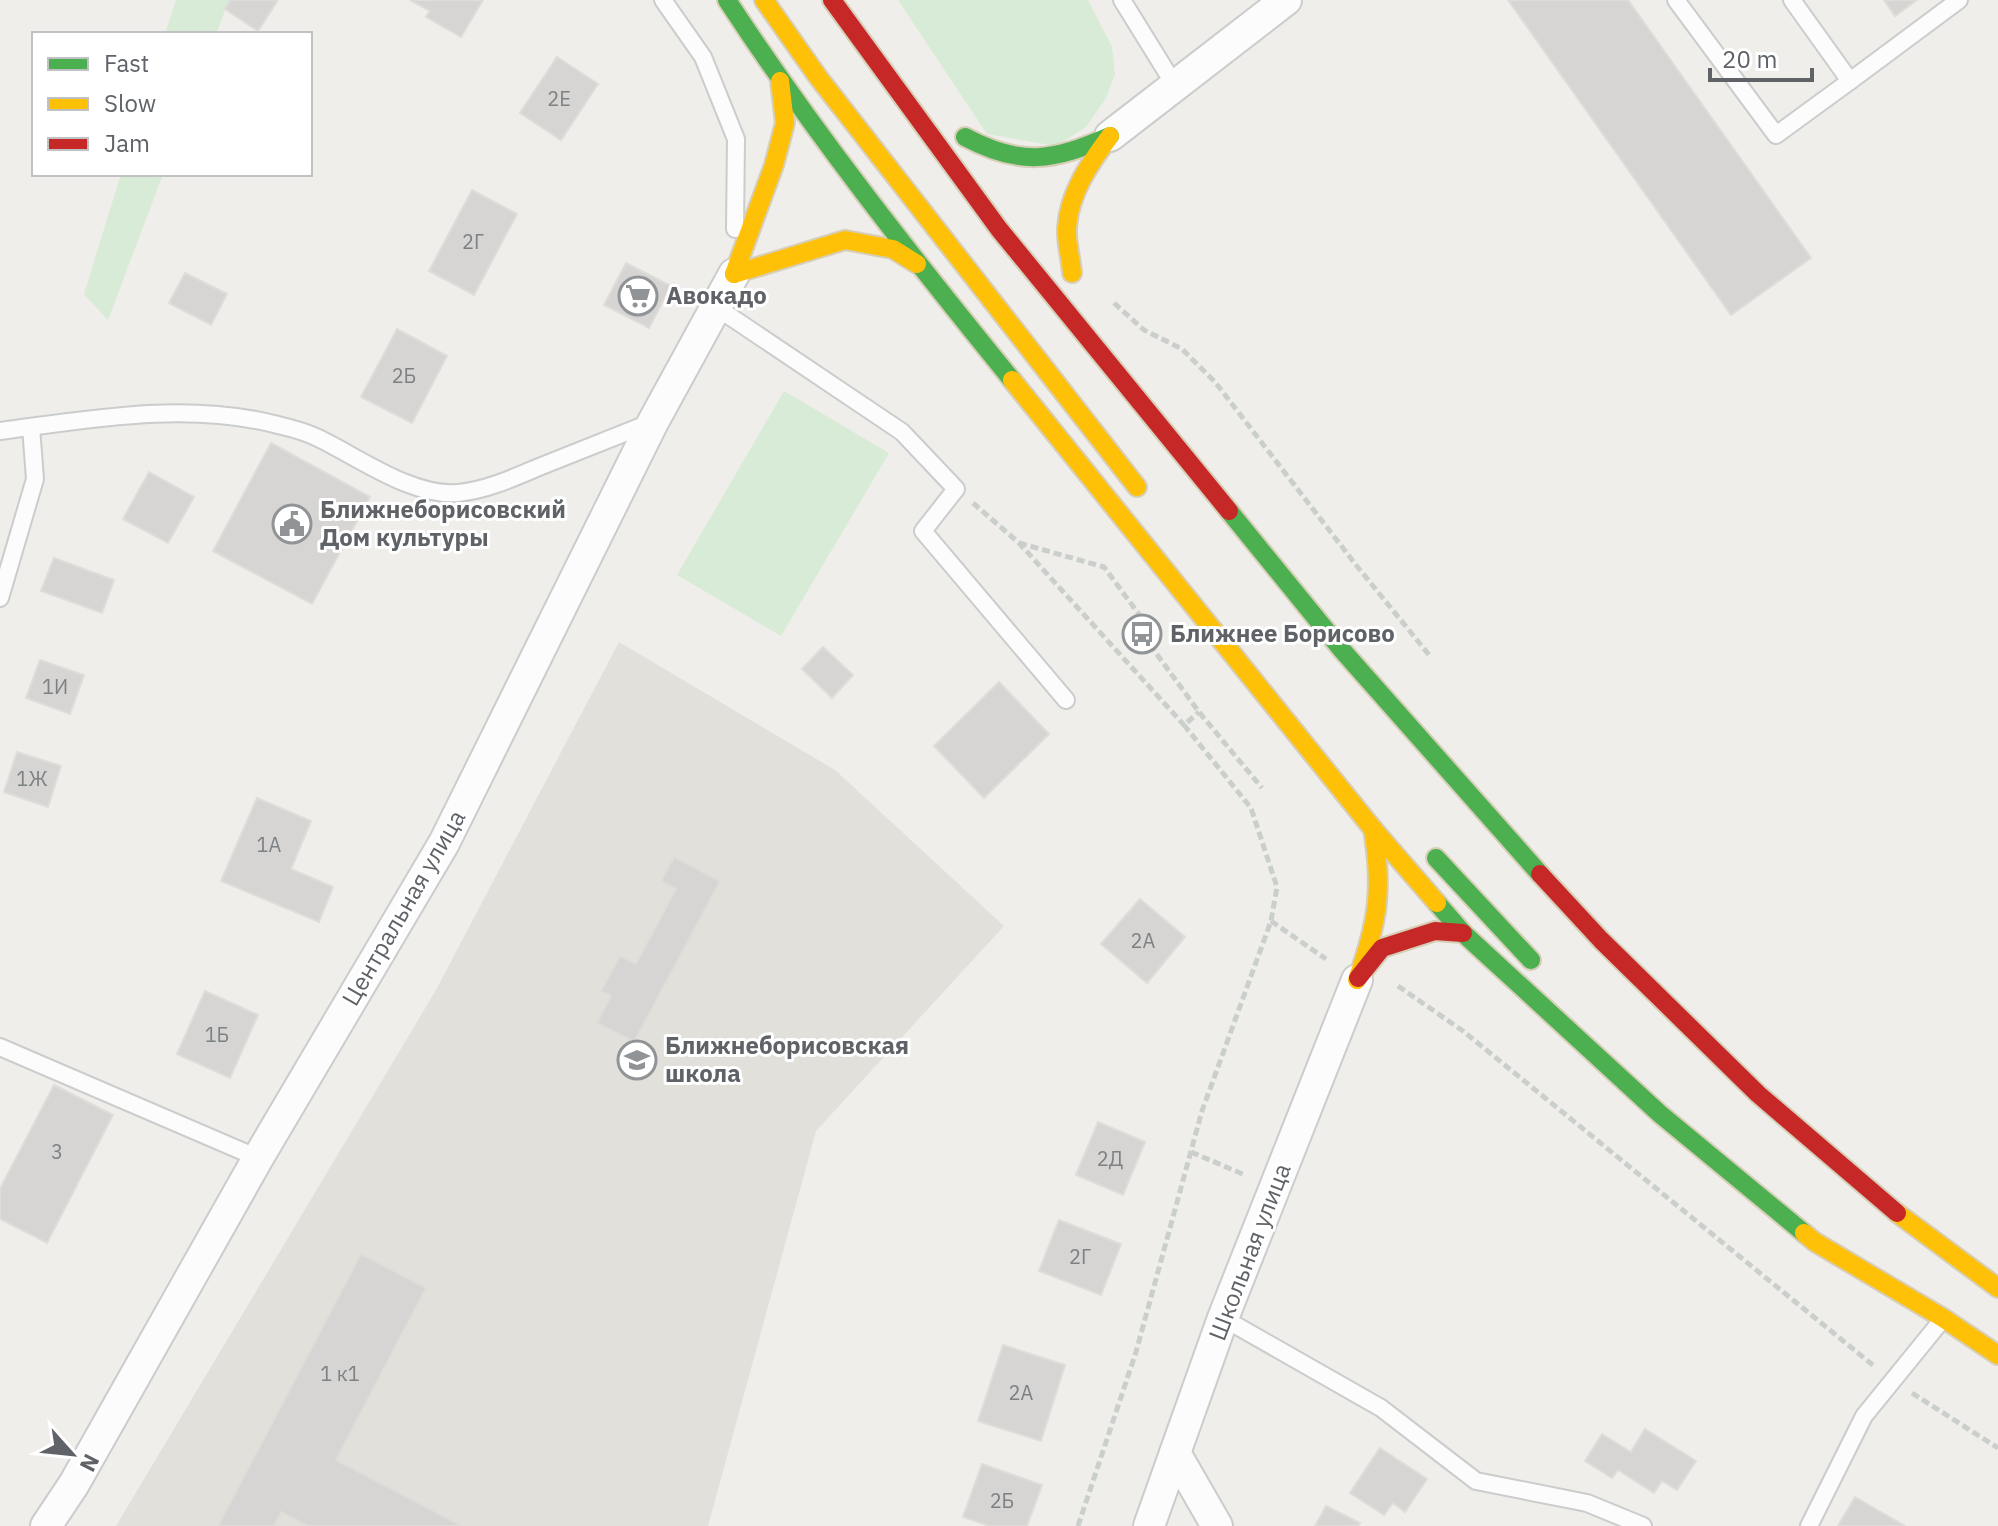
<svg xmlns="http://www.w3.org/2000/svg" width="1998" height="1526" font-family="'IBM Plex Sans',sans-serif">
<rect width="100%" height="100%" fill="#efeeea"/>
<!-- education -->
<polygon fill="#e2e0da" points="619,642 835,770 1004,926 816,1131 708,1526 116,1526 436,990"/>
<!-- green -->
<g fill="#d8ebd6">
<polygon points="176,0 229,0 216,34 165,34"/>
<polygon points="898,0 1088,0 1112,47 1115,74 1106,98 1086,127 1056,146 987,134"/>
<polygon points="121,174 163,174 108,320 84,294"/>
<polygon points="784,391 889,453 781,636 677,575"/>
</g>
<!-- building -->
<g fill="#d6d5d3" stroke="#deddd9" stroke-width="2">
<polygon points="230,0 278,0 258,31 225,9"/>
<polygon points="410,0 483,0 461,37 426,17 430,11"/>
<polygon points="1508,0 1628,0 1811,258 1731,315"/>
<polygon points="1884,0 1917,0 1895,16"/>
<polygon points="557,57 598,84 561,140 520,113"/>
<polygon points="472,190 517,214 474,295 429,271"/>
<polygon points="626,263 671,286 649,328 604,305"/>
<polygon points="185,273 227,294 211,325 169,303"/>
<polygon points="397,329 447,356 412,423 361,397"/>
<polygon points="271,443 370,497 312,604 213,551"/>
<polygon points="149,472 194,497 168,543 123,519"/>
<polygon points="54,558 114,580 102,613 41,591"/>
<polygon points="823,647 853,675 832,698 802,669"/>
<polygon points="40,660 84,675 70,714 26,698"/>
<polygon points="999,682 1049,734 984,798 934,746"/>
<polygon points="17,752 61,766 48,807 4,792"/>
<polygon points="257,798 311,821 291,869 333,887 319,922 221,881"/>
<polygon points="674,857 720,881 634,1042 597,1023 611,996 601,991 620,956 636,964 676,889 661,881"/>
<polygon points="1140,899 1185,937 1147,983 1101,944"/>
<polygon points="205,991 258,1015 230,1078 177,1054"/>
<polygon points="54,1085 113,1115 47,1243 0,1219 0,1189"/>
<polygon points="1098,1122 1145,1142 1123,1195 1076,1175"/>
<polygon points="1059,1220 1121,1244 1101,1295 1039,1271"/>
<polygon points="361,1254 426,1288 336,1460 462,1526 308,1526 281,1512 274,1526 218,1526"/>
<polygon points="1003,1345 1065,1365 1041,1441 978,1421"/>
<polygon points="1645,1429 1696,1461 1677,1490 1662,1481 1654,1493 1618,1470 1612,1478 1585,1461 1602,1434 1631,1452"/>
<polygon points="1380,1448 1427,1479 1405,1512 1393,1503 1384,1515 1350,1493"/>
<polygon points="982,1464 1042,1485 1027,1526 989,1526 963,1517"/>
<polygon points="1855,1497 1905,1526 1838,1526"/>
<polygon points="1326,1506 1360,1523 1358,1526 1315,1526"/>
</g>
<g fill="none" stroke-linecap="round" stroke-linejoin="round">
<defs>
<g id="lane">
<polyline points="663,0 703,57 736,139 735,229"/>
<polyline points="1122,0 1174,84"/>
<polyline points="1676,0 1776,135 1850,81"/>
<polyline points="1792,0 1850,81 1959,0"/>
<polyline points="716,307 902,432 956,489 923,531 1066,700"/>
<path d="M0 431C91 419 187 401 278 425 291 428 306 432 318 438 358 457 412 497 458 493 487 490 513 478 539 467 576 452 614 437 652 422"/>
<polyline points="0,598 35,479 31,427"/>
<polyline points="0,1047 258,1158"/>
<polyline points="1223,1318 1381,1408 1476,1481 1587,1503 1643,1526"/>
<polyline points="1809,1526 1864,1416 1942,1320"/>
</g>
<g id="street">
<polyline points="1110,136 1286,0"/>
<polyline points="1175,1453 1217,1526"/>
<polyline points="46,1526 74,1484 258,1158 444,843 653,422 734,274"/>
<polyline points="1149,1526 1223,1318 1357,980"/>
</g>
<g id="fast">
<path d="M727 0C814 133 912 257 1012 380"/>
<path d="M965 137C1021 167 1053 161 1110 136"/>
<polyline points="1229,511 1342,650 1540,874"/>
<polyline points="1436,858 1531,960"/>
<polyline points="1437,903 1463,933 1660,1114 1804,1233"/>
</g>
<g id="slow">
<polyline points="764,0 818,77 1137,487"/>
<path d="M1072 273C1071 258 1066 243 1067 228 1069 193 1090 163 1110 136"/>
<polyline points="734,274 774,165 785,123 780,81"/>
<polyline points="734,274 845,240 893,249 917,264"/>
<polyline points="1012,380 1373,829 1437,903"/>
<path d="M1357 980C1378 923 1383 889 1373 829"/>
<polyline points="1897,1213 1998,1288"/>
<polyline points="1804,1233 1815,1242 1943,1318 1998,1355"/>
</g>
<g id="jam">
<polyline points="832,0 999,229 1229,511"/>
<polyline points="1540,874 1601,940 1758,1094 1897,1213"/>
<polyline points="1358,978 1382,948 1435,931 1463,933"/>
</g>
</defs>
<!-- lane casing -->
<use href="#lane" stroke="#cbcccc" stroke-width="20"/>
<!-- street casing -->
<use href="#street" stroke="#cbcccc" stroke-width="34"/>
<!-- fast casing -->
<use href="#fast" stroke="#d7ceb8" stroke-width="22"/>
<!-- slow casing -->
<use href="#slow" stroke="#d7ceb8" stroke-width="22"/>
<!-- jam casing -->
<use href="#jam" stroke="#d7ceb8" stroke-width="22"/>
<!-- path -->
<g stroke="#cacfcc" stroke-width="5" stroke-dasharray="8 4" stroke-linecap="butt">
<polyline points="1114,303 1144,330 1182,349 1215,382 1356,565 1430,656"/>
<polyline points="973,503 1019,543 1184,725"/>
<polyline points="1019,543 1104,567 1138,613 1142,634 1199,712 1262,788"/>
<polyline points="1271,921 1326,959"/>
<polyline points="1398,986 1463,1031 1874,1366"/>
<polyline points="1191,1152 1245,1175"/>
<polyline points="1912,1393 1998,1448"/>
<polyline points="1078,1526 1136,1352 1202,1111 1271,921 1277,887 1251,808 1184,725 1199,712"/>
</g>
<!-- lane -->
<use href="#lane" stroke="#fdfcfc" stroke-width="16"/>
<!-- street -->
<use href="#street" stroke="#fdfcfc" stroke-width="30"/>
<!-- fast -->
<use href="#fast" stroke="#4caf50" stroke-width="18"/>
<!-- slow -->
<use href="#slow" stroke="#ffc107" stroke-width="18"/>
<!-- jam -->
<use href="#jam" stroke="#c62828" stroke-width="18"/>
</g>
<!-- icons -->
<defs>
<symbol id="supermarket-ring" viewBox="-11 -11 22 22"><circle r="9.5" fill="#fff" stroke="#919496" stroke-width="1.5"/><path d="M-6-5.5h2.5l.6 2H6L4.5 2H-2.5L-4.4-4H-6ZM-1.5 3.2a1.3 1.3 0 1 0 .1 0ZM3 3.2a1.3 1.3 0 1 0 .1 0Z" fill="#919496"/></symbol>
<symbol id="civic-ring" viewBox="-11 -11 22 22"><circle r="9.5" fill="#fff" stroke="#919496" stroke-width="1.5"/><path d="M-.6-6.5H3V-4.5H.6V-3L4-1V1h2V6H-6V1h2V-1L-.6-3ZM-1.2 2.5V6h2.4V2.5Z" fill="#919496"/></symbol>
<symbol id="bus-ring" viewBox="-11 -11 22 22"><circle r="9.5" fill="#fff" stroke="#919496" stroke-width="1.5"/><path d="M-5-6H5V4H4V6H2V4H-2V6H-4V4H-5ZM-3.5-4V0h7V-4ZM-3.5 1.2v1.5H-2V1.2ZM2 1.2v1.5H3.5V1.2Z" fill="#919496"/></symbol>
<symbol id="school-ring" viewBox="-11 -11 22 22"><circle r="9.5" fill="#fff" stroke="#919496" stroke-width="1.5"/><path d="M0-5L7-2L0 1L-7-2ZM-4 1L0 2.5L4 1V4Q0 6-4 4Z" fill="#919496"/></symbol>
</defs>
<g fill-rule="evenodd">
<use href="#supermarket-ring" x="616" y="274" width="44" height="44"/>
<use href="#civic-ring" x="270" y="502" width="44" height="44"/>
<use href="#bus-ring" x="1120" y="612" width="44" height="44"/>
<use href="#school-ring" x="615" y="1038" width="44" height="44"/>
</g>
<g text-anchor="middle" stroke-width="6" stroke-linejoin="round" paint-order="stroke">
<!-- number labels -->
<g font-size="20" fill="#7e8184">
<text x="559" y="106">2Е</text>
<text x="473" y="249">2Г</text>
<text x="404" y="383">2Б</text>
<text x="55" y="694">1И</text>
<text x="32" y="786">1Ж</text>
<text x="269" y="852">1А</text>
<text x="1143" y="948">2А</text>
<text x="217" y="1042">1Б</text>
<text x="57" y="1159">3</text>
<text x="1110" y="1166">2Д</text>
<text x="1080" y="1264">2Г</text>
<text x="340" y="1381">1 к1</text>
<text x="1021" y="1400">2А</text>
<text x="1002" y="1508">2Б</text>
</g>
<!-- poi labels -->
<g font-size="24" font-weight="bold" fill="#5f6368" stroke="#fff" text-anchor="start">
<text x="666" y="304">Авокадо</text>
<text x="320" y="518">Ближнеборисовский<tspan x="320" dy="28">Дом культуры</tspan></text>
<text x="1170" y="642">Ближнее Борисово</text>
<text x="665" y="1054">Ближнеборисовская<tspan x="665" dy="28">школа</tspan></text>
</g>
<!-- street labels -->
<g font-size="24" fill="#5f6368" stroke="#fff">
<text transform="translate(404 908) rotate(-60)" y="8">Центральная улица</text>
<text transform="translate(1250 1252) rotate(-69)" y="8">Школьная улица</text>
</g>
</g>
<!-- legend -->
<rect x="32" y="32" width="280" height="144" fill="#ffffff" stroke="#bfc1c3" stroke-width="2"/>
<rect x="48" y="58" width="40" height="12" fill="#4caf50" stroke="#bfc1c3" stroke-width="2"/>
<text x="104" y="72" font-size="24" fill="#5f6368">Fast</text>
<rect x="48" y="98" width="40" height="12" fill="#ffc107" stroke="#bfc1c3" stroke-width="2"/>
<text x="104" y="112" font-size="24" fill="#5f6368">Slow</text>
<rect x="48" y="138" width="40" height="12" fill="#c62828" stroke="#bfc1c3" stroke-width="2"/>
<text x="104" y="152" font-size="24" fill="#5f6368">Jam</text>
<!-- north arrow -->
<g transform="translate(72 1454) rotate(117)" stroke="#ffffff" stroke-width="6" paint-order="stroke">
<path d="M0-6L14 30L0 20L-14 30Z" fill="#5f6368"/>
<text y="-12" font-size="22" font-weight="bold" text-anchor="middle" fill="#5f6368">N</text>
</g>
<!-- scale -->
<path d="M1710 68v12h102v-12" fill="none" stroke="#5f6368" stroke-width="4"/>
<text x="1722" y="68" font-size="24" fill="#5f6368" stroke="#ffffff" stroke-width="6" paint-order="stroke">20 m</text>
</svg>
